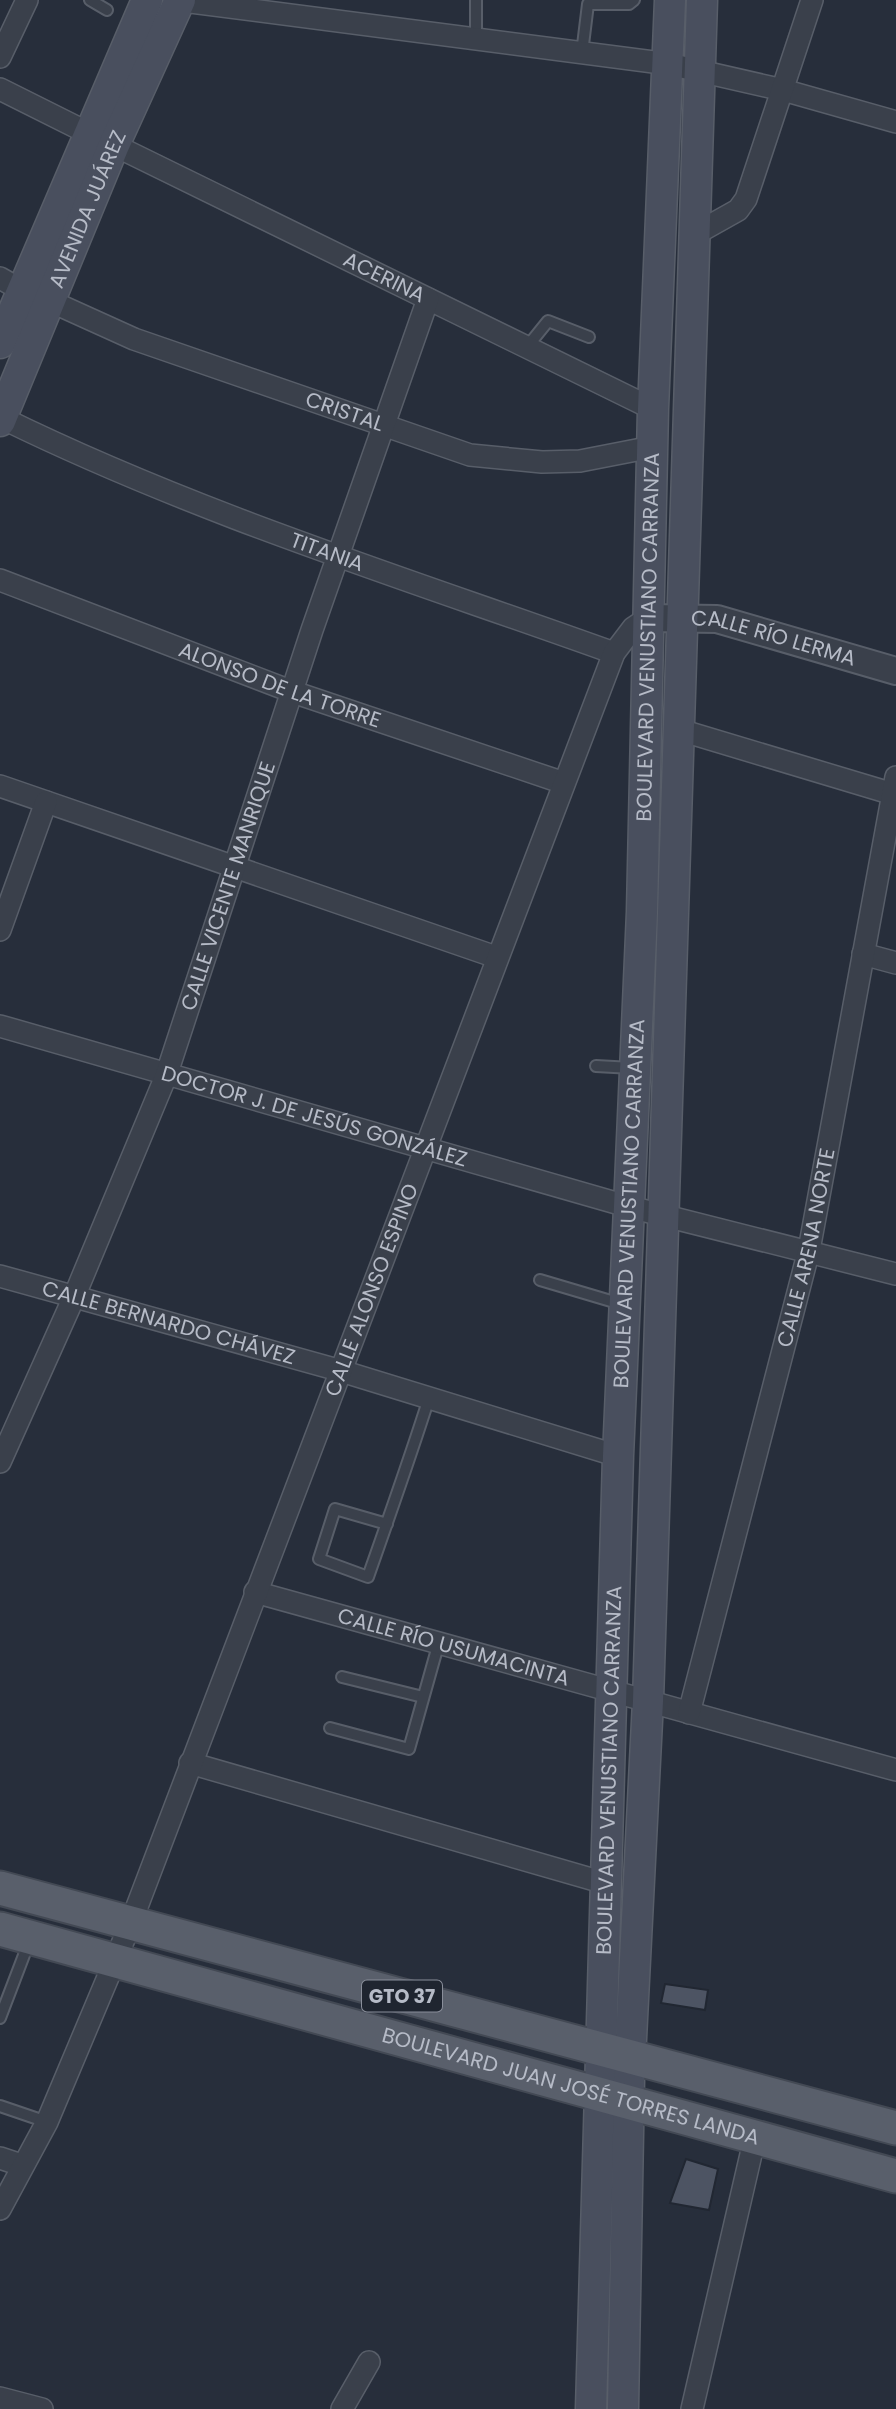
<svg xmlns="http://www.w3.org/2000/svg" width="896" height="2409" font-family="Poppins,sans-serif">
<rect width="100%" height="100%" fill="#272e3b"/>
<!-- building -->
<g fill="#4d5463" stroke="#212732" stroke-width="2">
<polygon points="665,1984 708,1990 705,2010 661,2003"/>
<polygon points="686,2159 718,2169 709,2210 670,2203"/>
</g>
<g fill="none" stroke-linecap="round" stroke-linejoin="round">
<defs>
<g id="service">
<polyline points="90,0 107,10"/>
<polyline points="476,39 476,0"/>
<polyline points="582,53 588,4 629,4 634,0"/>
<polyline points="527,347 548,321 589,337"/>
<polyline points="596,1066 632,1068"/>
<polyline points="540,1280 621,1304"/>
<path d="M387 1524 335 1509 319 1559 368 1577C389 1517 410 1458 429 1398"/>
<polyline points="342,1677 423,1697"/>
<polyline points="330,1728 409,1749 439,1642"/>
<polyline points="0,2018 29,1942"/>
<polyline points="0,2106 47,2122"/>
</g>
<g id="minor">
<polyline points="175,0 669,64 783,90 896,122"/>
<polyline points="0,57 27,0"/>
<polyline points="0,89 88,133"/>
<path id="s1" d="M114 145 653 409"/>
<polyline points="697,233 738,210 746,199 812,0"/>
<polyline points="0,278 21,290"/>
<path id="s2" d="M50 301 134 339 470 455 542 462 580 461 652 447"/>
<path id="s3" d="M0 417C197 514 408 579 614 653"/>
<path id="s4" d="M0 580 293 692 564 783"/>
<polyline points="680,730 893,794"/>
<polyline points="0,786 496,957"/>
<polyline points="0,930 46,802"/>
<polyline points="863,954 896,963"/>
<path id="s5" d="M0 1026 630 1207 896 1274"/>
<path id="s6" d="M0 1276 338 1370 618 1456"/>
<path id="s7" d="M0 1462 74 1297 166 1076 312 630 428 299"/>
<path id="s8" d="M255 1592 896 1770"/>
<path id="s9" d="M689 1713 809 1250 896 777"/>
<polyline points="190,1763 605,1883"/>
<polyline points="0,2158 21,2165"/>
<path id="s10" d="M0 2209 47 2122 130 1925 614 653 633 628 648 618"/>
<polyline points="0,2398 42,2409"/>
<polyline points="342,2409 369,2362"/>
<polyline points="692,2409 755,2137"/>
</g>
<g id="tertiary">
<path id="s11" d="M648 618 717 619 896 671"/>
</g>
<g id="secondary">
<polyline points="0,343 147,0"/>
<path id="s12" d="M0 421 114 145 180 0"/>
<path id="s13" d="M591 2409 618 1456 642 912 653 409 670 0"/>
<polyline points="623,2409 629,2079 648,1701 702,0"/>
</g>
<g id="primary">
<polyline points="0,1888 896,2128"/>
<path id="s14" d="M0 1929 896 2176"/>
</g>
</defs>
<!-- service casing -->
<use href="#service" stroke="#585e69" stroke-width="14"/>
<!-- minor casing -->
<use href="#minor" stroke="#585e69" stroke-width="24"/>
<!-- tertiary casing -->
<use href="#tertiary" stroke="#585e69" stroke-width="30"/>
<!-- secondary casing -->
<use href="#secondary" stroke="#585e69" stroke-width="33"/>
<!-- primary casing -->
<use href="#primary" stroke="#434954" stroke-width="37"/>
<!-- service -->
<use href="#service" stroke="#3a404b" stroke-width="10"/>
<!-- minor -->
<use href="#minor" stroke="#3a404b" stroke-width="21"/>
<!-- tertiary -->
<use href="#tertiary" stroke="#3a404b" stroke-width="26"/>
<!-- secondary -->
<use href="#secondary" stroke="#494f5e" stroke-width="30"/>
<!-- primary -->
<use href="#primary" stroke="#595f6b" stroke-width="33"/>
</g>
<g text-anchor="middle" stroke-width="5" stroke-linejoin="round" paint-order="stroke">
<!-- shield labels -->
<rect fill="#1f2530" stroke="#898e9a" stroke-width="2" x="362" y="1980.5" width="80" height="31" rx="5"/>
<g font-size="19" font-weight="bold" fill="#b6bbc7">
<text x="402" y="2003">GTO 37</text>
</g>
<!-- street labels -->
<g font-size="21" fill="#b6bbc7" stroke="#1f2530">
<text dy="7" stroke="none"><textPath href="#s12" startOffset="229">AVENIDA JUÁREZ</textPath></text>
<text dy="7" stroke="none"><textPath href="#s1" startOffset="301">ACERINA</textPath></text>
<text dy="7" stroke="none"><textPath href="#s2" startOffset="315">CRISTAL</textPath></text>
<text dy="7" stroke="none"><textPath href="#s3" startOffset="354">TITANIA</textPath></text>
<text dy="7" stroke="none"><textPath href="#s13" startOffset="1773">BOULEVARD VENUSTIANO CARRANZA</textPath></text>
<text dy="7" stroke="none"><textPath href="#s11" startOffset="128">CALLE RÍO LERMA</textPath></text>
<text dy="7" stroke="none"><textPath href="#s4" startOffset="299">ALONSO DE LA TORRE</textPath></text>
<text dy="7" stroke="none"><textPath href="#s7" startOffset="620">CALLE VICENTE MANRIQUE</textPath></text>
<text dy="7" stroke="none"><textPath href="#s5" startOffset="327">DOCTOR J. DE JESÚS GONZÁLEZ</textPath></text>
<text dy="7" stroke="none"><textPath href="#s13" startOffset="1206">BOULEVARD VENUSTIANO CARRANZA</textPath></text>
<text dy="7" stroke="none"><textPath href="#s9" startOffset="480">CALLE ARENA NORTE</textPath></text>
<text dy="7" stroke="none"><textPath href="#s10" startOffset="992">CALLE ALONSO ESPINO</textPath></text>
<text dy="7" stroke="none"><textPath href="#s6" startOffset="175">CALLE BERNARDO CHÁVEZ</textPath></text>
<text dy="7" stroke="none"><textPath href="#s8" startOffset="206">CALLE RÍO USUMACINTA</textPath></text>
<text dy="7" stroke="none"><textPath href="#s13" startOffset="639">BOULEVARD VENUSTIANO CARRANZA</textPath></text>
<text dy="7" stroke="none"><textPath href="#s14" startOffset="592">BOULEVARD JUAN JOSÉ TORRES LANDA</textPath></text>
</g>
</g>
</svg>
